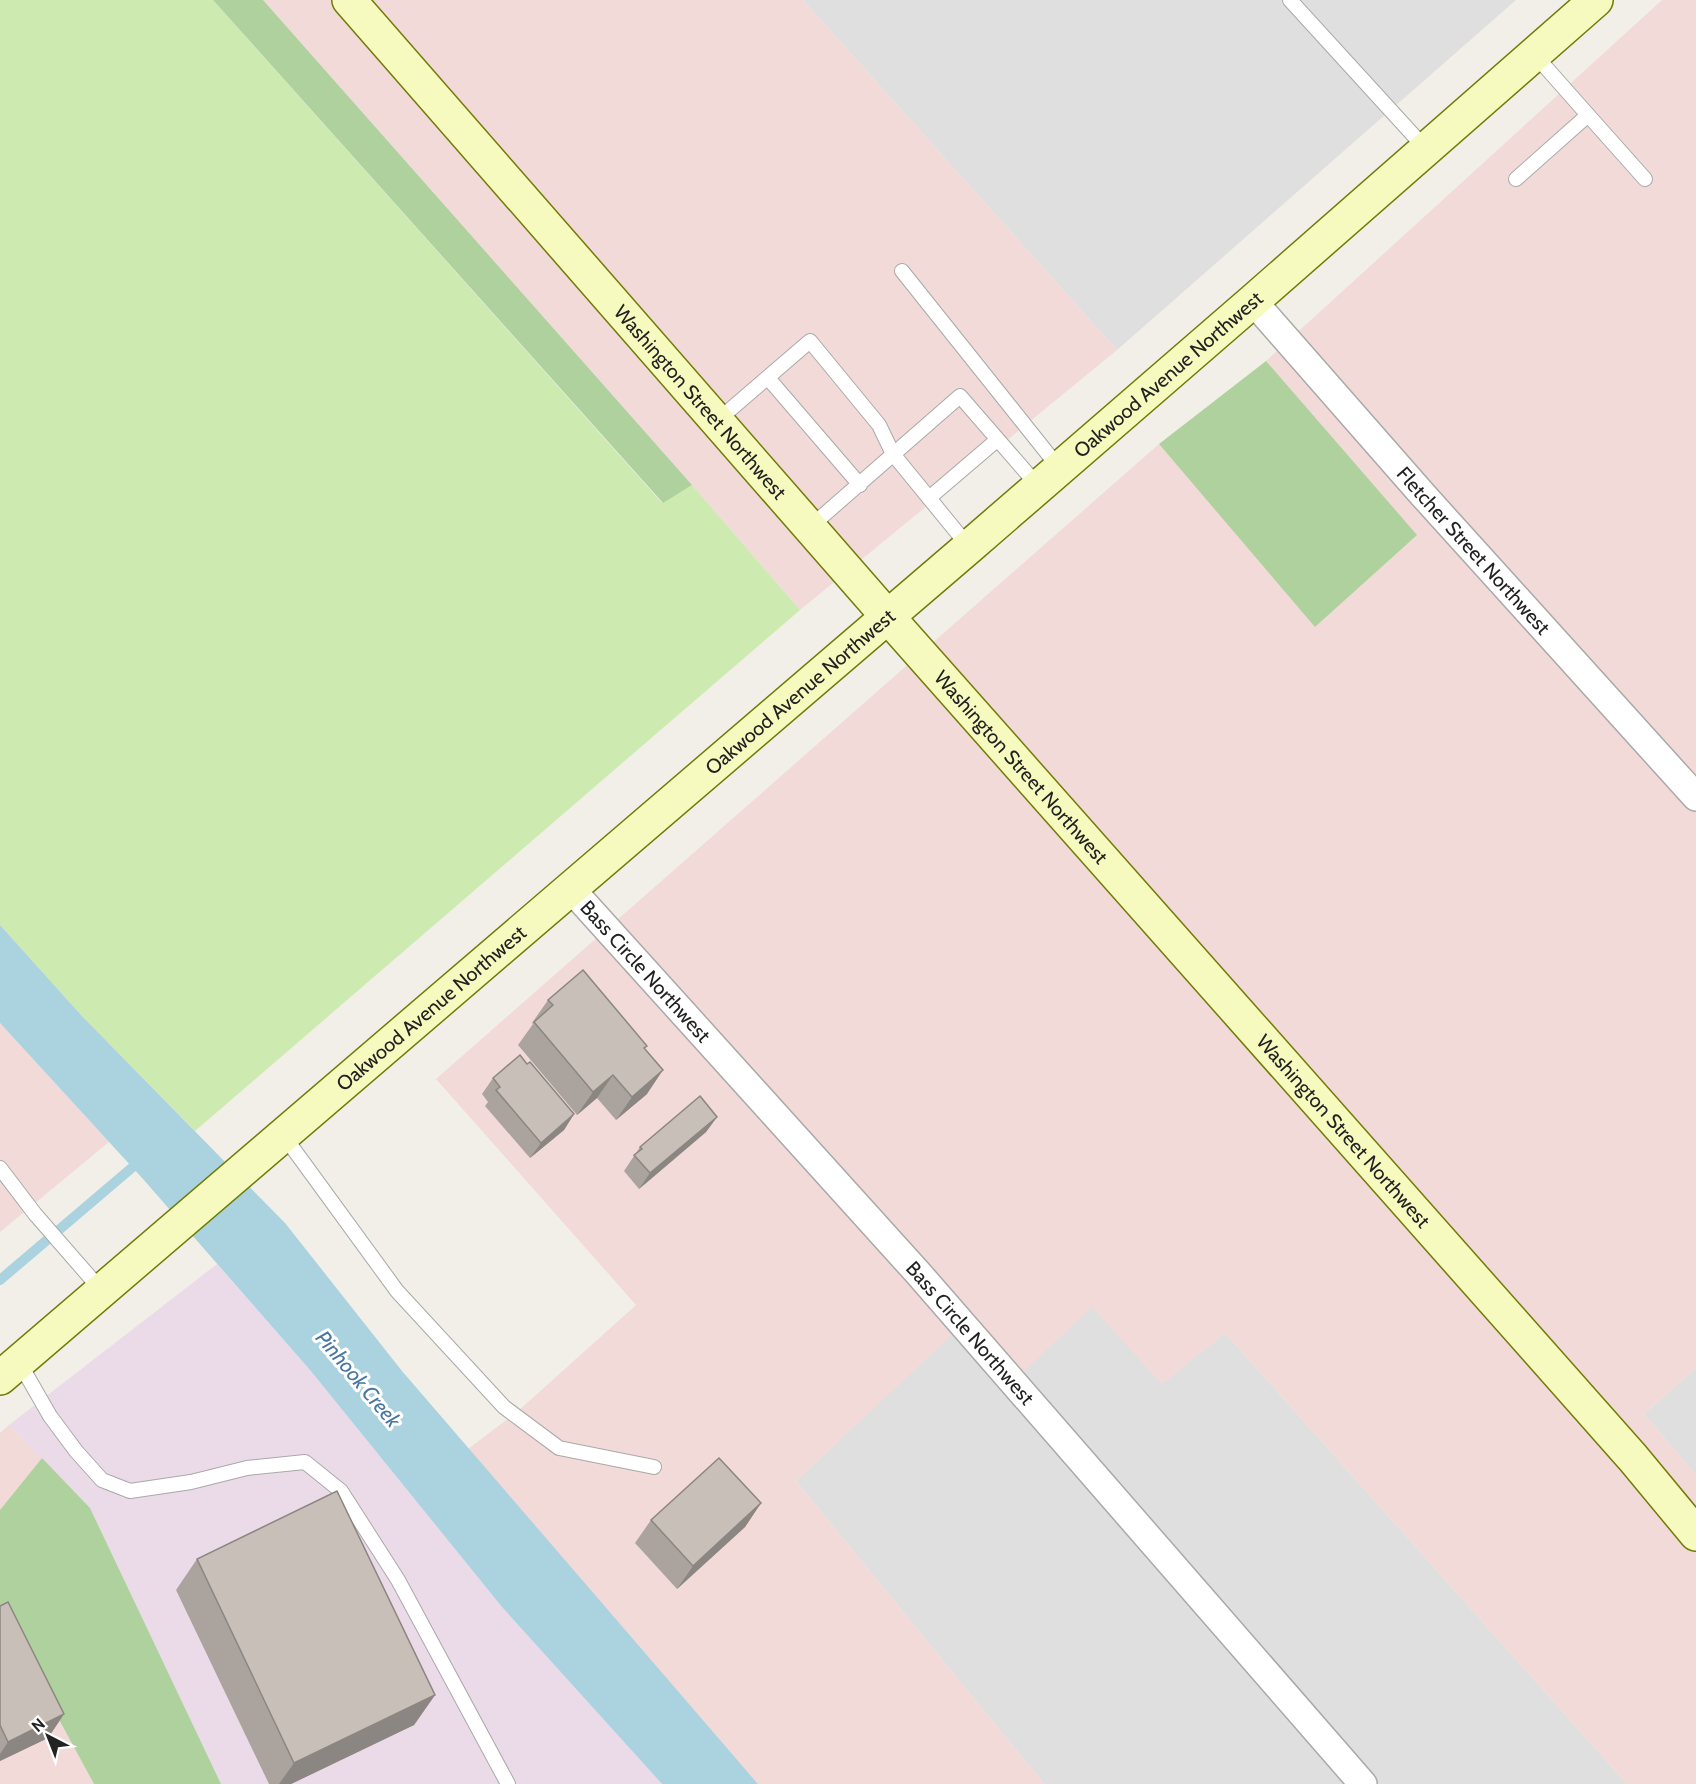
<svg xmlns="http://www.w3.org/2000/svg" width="1696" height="1784" font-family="Cabin,sans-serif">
<rect width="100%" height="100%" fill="#f2efe9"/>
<!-- residential -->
<g fill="#e0dfdf">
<polygon points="803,0 1516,0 1117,350"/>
<polygon points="1092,1306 1162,1383 1225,1333 1627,1784 1044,1784 796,1481 959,1327"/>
<polygon points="1696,1368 1696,1475 1644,1414"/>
</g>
<!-- commercial -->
<g fill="#f2dad9">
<polygon points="263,0 803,0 1117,350 800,610 692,485"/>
<polygon points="1662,0 1696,0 1696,1368 1644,1414 1696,1475 1696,1784 1627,1784 1225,1333 1162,1384 1092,1307 1012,1382 959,1328 796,1481 1044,1784 758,1784 468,1449 517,1412 636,1305 436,1079 1159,444 1316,626 1416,535 1266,361"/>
<polygon points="0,1023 109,1142 0,1232"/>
<polygon points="9,1425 42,1458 0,1510 0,1433"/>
<polygon points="0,1611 94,1784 0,1784"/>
</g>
<!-- industrial -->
<polygon fill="#ebdbe8" points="217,1264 310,1370 502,1607 662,1784 221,1784 90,1508 9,1425"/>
<!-- grass -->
<polygon fill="#cdebb0" points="0,0 213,0 662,503 692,485 800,610 195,1131 81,1015 0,925"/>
<!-- forest -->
<g fill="#aed19e">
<polygon points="213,0 263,0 692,485 663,503"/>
<polygon points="1266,361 1417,535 1315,627 1159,444"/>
<polygon points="42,1458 90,1508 221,1784 94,1784 0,1611 0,1510"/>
</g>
<!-- water -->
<polygon fill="#aad3df" points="0,925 81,1015 285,1223 402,1371 758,1784 662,1784 502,1607 310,1370 143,1179 0,1023"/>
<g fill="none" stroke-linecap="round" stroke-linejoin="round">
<!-- stream -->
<polyline stroke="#aad3df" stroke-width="10" points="0,1280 141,1160"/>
<defs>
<g id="lane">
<polyline points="1290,0 1426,149"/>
<polyline points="1534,54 1588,115"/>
<polyline points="1516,179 1588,115 1645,179"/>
<polyline points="902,271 1060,469"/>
<polyline points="768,378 860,485"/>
<polyline points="717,421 810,341 879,425 893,454 969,547"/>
<polyline points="929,498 997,440"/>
<polyline points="810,527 960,396 1039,487"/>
<polyline points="284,1136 397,1291 504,1407 559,1448 654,1467"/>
<polyline points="0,1168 35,1214 102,1291"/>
<polyline points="19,1362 50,1416 76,1451 102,1480 130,1491 191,1482 247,1468 305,1462 341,1491 398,1580 508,1784"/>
</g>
<g id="street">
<path id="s1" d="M1253 301 1423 495 1696 797"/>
<path id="s2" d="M571 889 918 1273 1363 1784"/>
</g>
<g id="secondary">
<path id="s3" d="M349 0 888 617 1633 1458 1696 1534"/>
<path id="s4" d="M0 1378 969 547 1253 301 1596 0"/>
</g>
</defs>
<!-- lane casing -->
<use href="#lane" stroke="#a9a9a9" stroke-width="16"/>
<!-- street casing -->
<use href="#street" stroke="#a9a9a9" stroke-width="30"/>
<!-- secondary casing -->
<use href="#secondary" stroke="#707c06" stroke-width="36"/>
<!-- lane -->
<use href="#lane" stroke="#fff" stroke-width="14"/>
<!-- street -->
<use href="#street" stroke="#fff" stroke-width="27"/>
<!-- secondary -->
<use href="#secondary" stroke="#f7fabf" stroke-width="33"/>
</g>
<!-- wall -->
<g fill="#aba49e">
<polygon points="548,1000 645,1050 647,1094 616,1120 597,1098 577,1115 518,1045 533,1024 532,1023"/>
<polygon points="527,1064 574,1114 564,1130 530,1158 485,1106 488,1102 482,1094 493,1078"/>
<polygon points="717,1117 706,1132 639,1189 624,1171 640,1147"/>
<polygon points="761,1503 745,1527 677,1589 635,1543 651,1520"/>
<polygon points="197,1559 435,1695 414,1725 291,1784 269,1784 176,1590"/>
<polygon points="0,1606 64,1714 48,1738 0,1761"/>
</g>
<!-- shaded-wall -->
<g fill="#8b8681">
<polygon points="663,1070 647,1094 616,1120 632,1097"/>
<polygon points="613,1075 597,1098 577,1115 593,1092"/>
<polygon points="574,1114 564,1130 530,1158 541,1143"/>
<polygon points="717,1117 706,1132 639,1189 650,1173"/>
<polygon points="761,1503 745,1527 677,1589 693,1566"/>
<polygon points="435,1695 414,1725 291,1784 279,1784 294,1763"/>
<polygon points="64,1714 48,1738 0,1761 0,1754 8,1742"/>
</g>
<!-- building -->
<g fill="#c7bfb8" stroke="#8b8681" stroke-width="1.5">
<polygon points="583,970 647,1046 644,1048 663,1070 632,1097 613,1075 593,1092 534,1022 553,1005 548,1000"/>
<polygon points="520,1055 527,1064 530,1062 574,1114 541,1143 496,1090 500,1087 493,1078"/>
<polygon points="700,1096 717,1117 650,1173 634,1155 642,1149 640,1147"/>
<polygon points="719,1458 761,1503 693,1566 651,1520"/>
<polygon points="337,1491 435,1695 294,1763 197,1559"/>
<polygon points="8,1602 64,1714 8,1742 0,1725 0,1606"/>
</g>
<g text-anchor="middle" stroke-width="6" stroke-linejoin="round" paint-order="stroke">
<!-- street labels -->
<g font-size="20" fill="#222" stroke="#fff">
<text dy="7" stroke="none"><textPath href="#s4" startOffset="1540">Oakwood Avenue Northwest</textPath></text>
<text dy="7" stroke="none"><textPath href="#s3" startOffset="534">Washington Street Northwest</textPath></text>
<text dy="7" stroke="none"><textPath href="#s1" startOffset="333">Fletcher Street Northwest</textPath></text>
<text dy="7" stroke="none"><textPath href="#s4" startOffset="1054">Oakwood Avenue Northwest</textPath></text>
<text dy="7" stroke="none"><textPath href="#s3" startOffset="1020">Washington Street Northwest</textPath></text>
<text dy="7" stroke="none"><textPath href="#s2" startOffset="111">Bass Circle Northwest</textPath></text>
<text dy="7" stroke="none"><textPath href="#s4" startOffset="568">Oakwood Avenue Northwest</textPath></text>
<text dy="7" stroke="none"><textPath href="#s3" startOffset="1506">Washington Street Northwest</textPath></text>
<text dy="7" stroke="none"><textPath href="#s2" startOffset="597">Bass Circle Northwest</textPath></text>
</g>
<!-- water labels -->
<g font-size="21" font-style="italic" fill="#4876a2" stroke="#fff">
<text transform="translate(358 1379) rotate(50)" y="7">Pinhook Creek</text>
</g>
</g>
<!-- north arrow -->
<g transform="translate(48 1736) rotate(318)" stroke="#ffffff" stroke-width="4.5" paint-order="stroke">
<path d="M0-4.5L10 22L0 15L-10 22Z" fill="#222222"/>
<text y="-9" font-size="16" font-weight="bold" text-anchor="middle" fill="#222222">N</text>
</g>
</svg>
